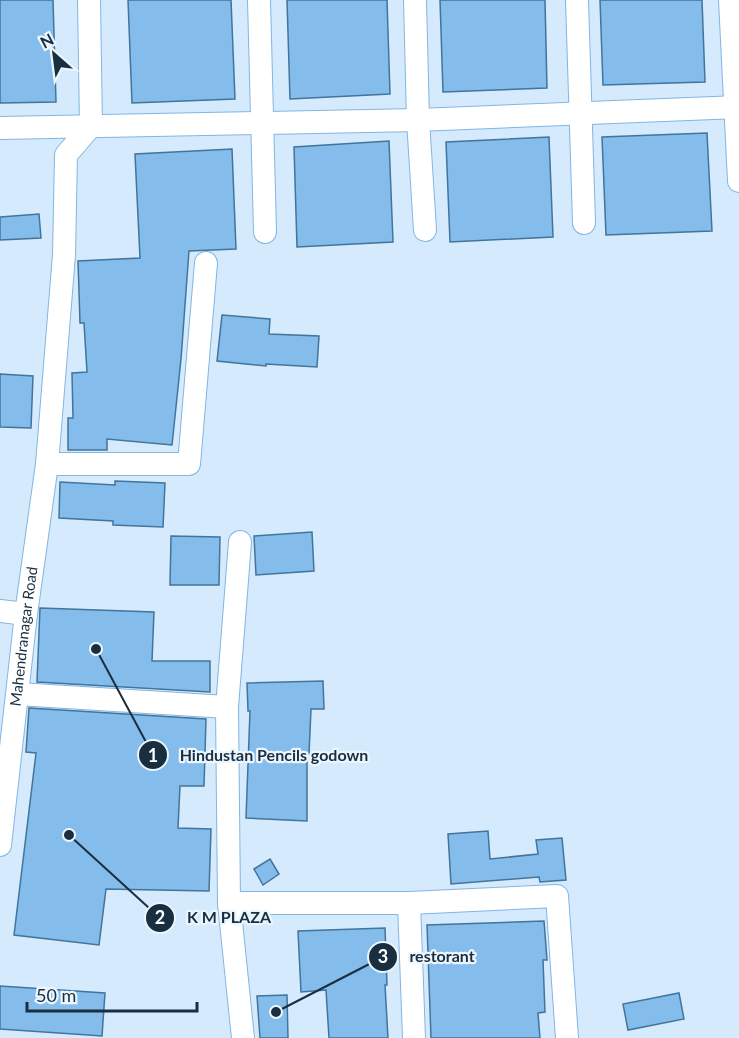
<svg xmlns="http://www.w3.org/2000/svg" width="739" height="1038" font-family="Lato,sans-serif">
<rect width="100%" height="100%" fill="#d5eafc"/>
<!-- building -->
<g fill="#84bceb" stroke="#42749c" stroke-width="1.5">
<polygon points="0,0 53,0 56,102 0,103"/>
<polygon points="128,0 231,0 235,99 132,103"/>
<polygon points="287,0 387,0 390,94 290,99"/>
<polygon points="440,0 545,0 547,88 443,92"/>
<polygon points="600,0 702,0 705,82 603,85"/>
<polygon points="707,133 712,231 606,235 602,137"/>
<polygon points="549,137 553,237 450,242 446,142"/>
<polygon points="389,141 393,242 297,247 294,147"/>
<polygon points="232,149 236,249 189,251 181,359 172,445 107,439 107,450 68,450 68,418 73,418 72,373 87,372 84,323 80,323 78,261 140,258 135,154"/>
<polygon points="39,214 41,238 0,240 0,217"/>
<polygon points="222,315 270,319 269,334 319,336 317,367 266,364 266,366 217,361"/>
<polygon points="0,374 33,376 31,428 0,427"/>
<polygon points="115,481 165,483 163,527 113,525 113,521 59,518 60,482 115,485"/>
<polygon points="312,532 314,571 256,575 254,536"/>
<polygon points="171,536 220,537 219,585 170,585"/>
<polygon points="40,608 154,612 152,661 210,661 210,692 37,682"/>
<polygon points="323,681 324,709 311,709 309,754 307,754 307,821 246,818 250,711 248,711 247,683"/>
<polygon points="29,708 206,719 204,786 180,786 178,828 211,829 209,891 106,889 99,945 14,935 36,753 26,752"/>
<polygon points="488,831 490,859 538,854 536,840 562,838 566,880 540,882 539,877 451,884 448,834"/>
<polygon points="270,859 279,874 263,885 254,869"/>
<polygon points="544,921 547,960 543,960 545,1012 538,1013 540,1038 431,1038 427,925"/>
<polygon points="385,928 387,985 385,985 388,1038 329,1038 326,990 301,992 298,931"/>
<polygon points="0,986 105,993 102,1036 0,1029"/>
<polygon points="679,993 684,1019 628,1030 623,1004"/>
<polygon points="287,995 288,1038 260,1038 257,996"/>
</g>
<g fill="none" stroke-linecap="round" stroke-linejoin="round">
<defs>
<g id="minor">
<polyline points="259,0 265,232"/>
<polyline points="415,0 418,120 425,230"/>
<polyline points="577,0 584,223"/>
<polyline points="730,0 739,181"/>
<polyline points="0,128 418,120 739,107"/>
<polyline points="47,464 189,464 206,263"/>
<polyline points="240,542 227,707 229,903 243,1038"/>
<polyline points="0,611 26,614"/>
<polyline points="18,694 227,707"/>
<path id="s1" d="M0 845 26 614 47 464 64 255 66 155 91 126 89 0"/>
<polyline points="229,903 409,903 557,896 567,1038"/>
<polyline points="409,903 414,1038"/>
</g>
</defs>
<!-- minor casing -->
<use href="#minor" stroke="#82b6e1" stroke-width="24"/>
<!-- minor -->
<use href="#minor" stroke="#fff" stroke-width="22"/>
</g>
<g text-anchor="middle" stroke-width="4.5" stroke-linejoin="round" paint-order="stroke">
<!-- street labels -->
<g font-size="15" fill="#192e3f" stroke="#ebf6ff">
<text dy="5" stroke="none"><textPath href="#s1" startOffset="210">Mahendranagar Road</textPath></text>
</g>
</g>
<!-- callouts -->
<path fill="none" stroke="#192e3f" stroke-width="2" d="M96 649L153 755M69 835L160 918M276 1012L383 957"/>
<g fill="#192e3f" stroke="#ebf6ff" stroke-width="2">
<circle cx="96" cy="649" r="6"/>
<circle cx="69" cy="835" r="6"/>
<circle cx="276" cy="1012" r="6"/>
<circle cx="153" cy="755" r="15"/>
<circle cx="160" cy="918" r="15"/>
<circle cx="383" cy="957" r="15"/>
</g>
<g font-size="18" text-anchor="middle" font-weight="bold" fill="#fff">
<text x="153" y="762">1</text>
<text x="160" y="924">2</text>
<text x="383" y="963">3</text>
</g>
<g font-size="16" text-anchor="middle" font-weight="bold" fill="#192e3f" stroke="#ebf6ff" stroke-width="4.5" stroke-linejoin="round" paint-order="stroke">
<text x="274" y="761">Hindustan Pencils godown</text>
<text x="229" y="923">K M PLAZA</text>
<text x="442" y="962">restorant</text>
</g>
<!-- north arrow -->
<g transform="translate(54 54) rotate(332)" stroke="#ebf6ff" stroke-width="4.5" paint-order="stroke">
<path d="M0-4.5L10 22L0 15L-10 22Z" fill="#192e3f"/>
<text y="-9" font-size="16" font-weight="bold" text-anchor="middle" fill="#192e3f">N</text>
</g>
<!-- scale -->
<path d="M27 1002v9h170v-9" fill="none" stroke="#192e3f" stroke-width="3"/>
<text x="36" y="1002" font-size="18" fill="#192e3f" stroke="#ebf6ff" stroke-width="4.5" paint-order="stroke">50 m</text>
</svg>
